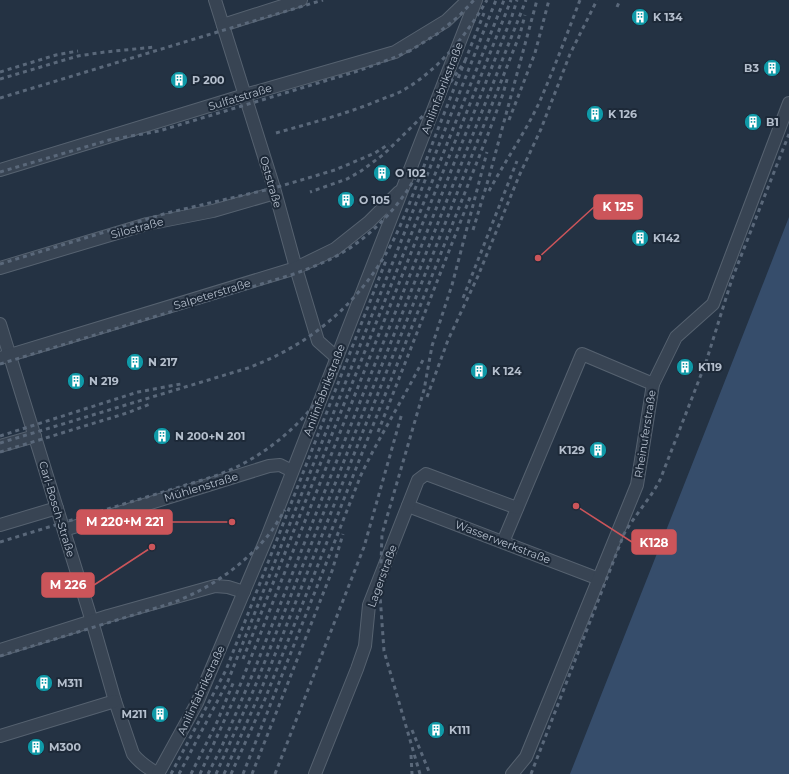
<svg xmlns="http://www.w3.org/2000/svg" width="789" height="774" font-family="Montserrat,sans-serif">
<rect width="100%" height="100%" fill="#243243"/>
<!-- water -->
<path fill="#364d6b" d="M789 217V774H570C643 588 717 403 789 217Z"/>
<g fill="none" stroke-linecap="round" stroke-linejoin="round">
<defs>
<g id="street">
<polyline points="215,0 274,188 296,268 318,341 336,357"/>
<polyline points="223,25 301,0"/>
<polyline points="0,170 245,95 395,52 446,21 468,0"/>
<polyline points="0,268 147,224 213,211 275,193"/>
<path d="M0 324 94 628 115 701 133 754C140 763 148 768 158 774"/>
<polyline points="0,358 296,268 335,249 369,222 399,192"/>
<polyline points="0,446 35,436"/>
<polyline points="408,506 599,579"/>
<polyline points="0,525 57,508"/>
<polyline points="64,530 269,466 280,465 292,471"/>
<polyline points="503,542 582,354 653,384"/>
<polyline points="0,650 108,616 215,586 228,587 244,592"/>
<polyline points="0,736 115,701"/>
<polyline points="158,774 197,703 267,537 476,0"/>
<polyline points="315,774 357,669 365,646 369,605 418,480 426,474 517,508"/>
<polyline points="512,774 526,757 637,485 653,384 676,337 713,304 789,103"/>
</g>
</defs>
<!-- street casing -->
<use href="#street" stroke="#566270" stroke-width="14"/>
<!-- street -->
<use href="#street" stroke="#384453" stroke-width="12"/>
<!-- rail -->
<g stroke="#5a687a" stroke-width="3" stroke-dasharray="4 4" stroke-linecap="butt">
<polyline points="617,7 620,0"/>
<polyline points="408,52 437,34 459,16 474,0"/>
<polyline points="465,61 484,13"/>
<polyline points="0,72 56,55 78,51"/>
<polyline points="0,79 78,56 105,52 155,47"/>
<polyline points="0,98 323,0"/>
<polyline points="509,120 535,53 549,0"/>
<path d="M276 133C311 123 346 114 380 100 387 97 394 95 400 92 437 72 466 36 487 0"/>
<polyline points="0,172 109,140 159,131 358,71 396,57 413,49"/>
<path d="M489 191C505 161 525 133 539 103 554 69 567 34 580 0"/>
<polyline points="473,230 489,177 537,0"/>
<polyline points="0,264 167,213 274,188 335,170 375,153 389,144"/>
<polyline points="463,298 517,161"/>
<path d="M0 364 291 275C308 269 324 263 340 254 370 237 398 208 415 178"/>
<polyline points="427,397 448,340 478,276 519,176 541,129 570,54 597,0"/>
<polyline points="378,432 471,195"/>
<polyline points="0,436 138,392 181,384"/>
<path d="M0 443 248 368C312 344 361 302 393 241 405 217 414 191 424 166 437 131 451 96 465 61L437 102 384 154 361 171 347 179 310 192"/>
<polyline points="0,452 127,413 150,404"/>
<path d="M0 542 212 477C268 458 314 416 341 364"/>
<path d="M0 656 169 604C206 591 240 568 266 538 273 530 279 519 285 510"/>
<polyline points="243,659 504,0"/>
<polyline points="412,730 430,774"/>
<polyline points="411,755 412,774"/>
<polyline points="171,774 226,670 387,258"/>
<polyline points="179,774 228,681 496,0"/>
<polyline points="191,774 217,722 234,681"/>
<polyline points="200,774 239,688 511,0"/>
<polyline points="208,774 222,746 254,671 512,16 517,0"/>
<polyline points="216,774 254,689 526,0"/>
<polyline points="224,774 259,695 508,64 520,34 525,15"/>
<polyline points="231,774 265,699 490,129 503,94 508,76"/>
<path d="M243 774 361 475C380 435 404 398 424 358"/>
<polyline points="252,774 332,571 343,534"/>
<polyline points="275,774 364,547 402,413"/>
<polyline points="420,774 384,651 380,595 382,534 424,390 432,346 452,285 487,152"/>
<path d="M531 774 624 534C635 515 650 499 660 480L706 362 732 279 789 134"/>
</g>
</g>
<!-- icons -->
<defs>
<symbol id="building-disc" viewBox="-11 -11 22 22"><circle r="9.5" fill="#0f9aa8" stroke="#1d2938"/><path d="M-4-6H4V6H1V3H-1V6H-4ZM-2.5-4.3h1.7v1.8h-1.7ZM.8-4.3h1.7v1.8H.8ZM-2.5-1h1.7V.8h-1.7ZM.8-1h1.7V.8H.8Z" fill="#fff"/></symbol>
</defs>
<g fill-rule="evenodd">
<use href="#building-disc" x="630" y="7" width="20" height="20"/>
<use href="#building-disc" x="762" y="58" width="20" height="20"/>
<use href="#building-disc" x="169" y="70" width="20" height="20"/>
<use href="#building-disc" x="585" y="104" width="20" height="20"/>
<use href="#building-disc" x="743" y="112" width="20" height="20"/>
<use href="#building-disc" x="372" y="163" width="20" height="20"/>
<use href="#building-disc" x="336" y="190" width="20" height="20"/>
<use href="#building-disc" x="630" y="228" width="20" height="20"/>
<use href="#building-disc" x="125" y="352" width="20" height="20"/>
<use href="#building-disc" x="675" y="357" width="20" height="20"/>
<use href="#building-disc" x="469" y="361" width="20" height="20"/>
<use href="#building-disc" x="66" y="371" width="20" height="20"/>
<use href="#building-disc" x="152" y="426" width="20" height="20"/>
<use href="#building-disc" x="588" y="440" width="20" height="20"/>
<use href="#building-disc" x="34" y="673" width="20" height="20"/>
<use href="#building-disc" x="150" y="704" width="20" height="20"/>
<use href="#building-disc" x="426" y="720" width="20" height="20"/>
<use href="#building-disc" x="26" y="737" width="20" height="20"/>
</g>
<g text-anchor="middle" stroke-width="4" stroke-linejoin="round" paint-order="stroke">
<!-- poi labels -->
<g font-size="11" font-weight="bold" fill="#b5bfcd" stroke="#1d2938" text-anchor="start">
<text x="653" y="21">K 134</text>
<text x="759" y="72" text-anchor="end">B3</text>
<text x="192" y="84">P 200</text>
<text x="608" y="118">K 126</text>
<text x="766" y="126">B1</text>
<text x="395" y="177">O 102</text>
<text x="359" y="204">O 105</text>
<text x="653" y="242">K142</text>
<text x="148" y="366">N 217</text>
<text x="698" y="371">K119</text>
<text x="492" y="375">K 124</text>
<text x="89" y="385">N 219</text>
<text x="175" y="440">N 200+N 201</text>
<text x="585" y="454" text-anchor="end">K129</text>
<text x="57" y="687">M311</text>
<text x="147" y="718" text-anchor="end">M211</text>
<text x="449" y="734">K111</text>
<text x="49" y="751">M300</text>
</g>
<!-- street labels -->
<g font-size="11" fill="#b5bfcd" stroke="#1d2938">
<text transform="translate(442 88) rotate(-69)" y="4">Anilinfabrikstraße</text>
<text transform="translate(240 97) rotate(-17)" y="4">Sulfatstraße</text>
<text transform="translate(271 182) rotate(74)" y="4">Oststraße</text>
<text transform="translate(137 228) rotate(-15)" y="4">Silostraße</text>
<text transform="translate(212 294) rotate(-17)" y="4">Salpeterstraße</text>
<text transform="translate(324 390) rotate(-69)" y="4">Anilinfabrikstraße</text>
<text transform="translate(645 434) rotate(-81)" y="4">Rheinuferstraße</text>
<text transform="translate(201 487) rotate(-17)" y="4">Mühlenstraße</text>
<text transform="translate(57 509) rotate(73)" y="4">Carl-Bosch-Straße</text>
<text transform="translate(503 542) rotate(21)" y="4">Wasserwerkstraße</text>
<text transform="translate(382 576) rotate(-70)" y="4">Lagerstraße</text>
<text transform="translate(201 690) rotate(-65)" y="4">Anilinfabrikstraße</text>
</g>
</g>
<!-- callouts -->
<path fill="none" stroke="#cc555a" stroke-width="1.5" d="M538 258L594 207M232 522L172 522M576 506L632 542M152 547L94 585"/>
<g fill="#cc555a" stroke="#1d2938" stroke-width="1.5">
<circle cx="538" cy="258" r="4"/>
<circle cx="232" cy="522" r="4"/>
<circle cx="576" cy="506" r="4"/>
<circle cx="152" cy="547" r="4"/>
</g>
<g fill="#cc555a" stroke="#cc555a" stroke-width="1.5">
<rect x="594" y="195" width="48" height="24" rx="4"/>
<rect x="77" y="510" width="95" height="24" rx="4"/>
<rect x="632" y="530" width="44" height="24" rx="4"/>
<rect x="42" y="573" width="52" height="24" rx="4"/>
</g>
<g font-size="12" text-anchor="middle" font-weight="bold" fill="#fff">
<text x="618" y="211">K 125</text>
<text x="125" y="526">M 220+M 221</text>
<text x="654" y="547">K128</text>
<text x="68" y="589">M 226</text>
</g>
</svg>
